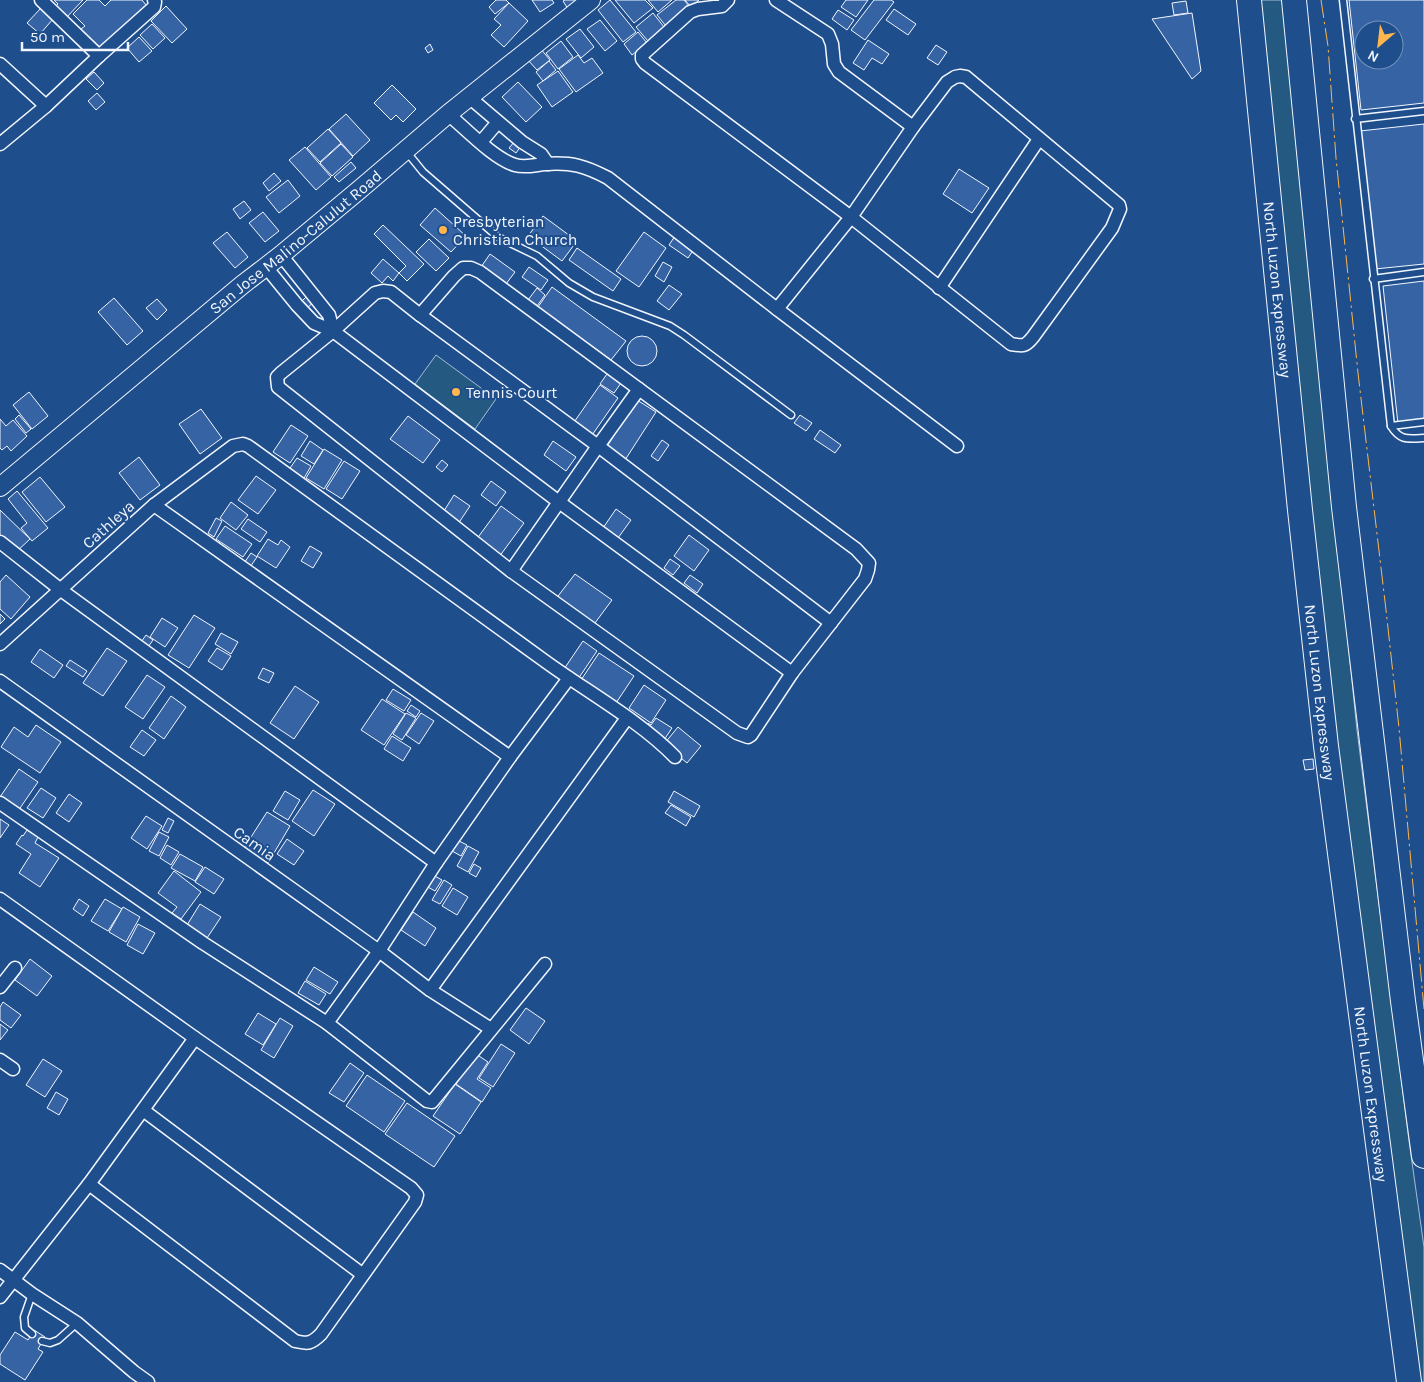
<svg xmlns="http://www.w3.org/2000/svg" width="1424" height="1382" font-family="Karla,sans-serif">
<rect width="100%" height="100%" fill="#1f4e8c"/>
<!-- green -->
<g fill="#245a82" stroke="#a8bbd7">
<polygon points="1255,0 1282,0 1357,730 1409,1141 1424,1247 1424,1382 1417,1382 1333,733"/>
<polygon points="436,355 496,399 475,429 415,384"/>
</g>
<!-- building -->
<g fill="#3563a3" stroke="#f2f6ff" fill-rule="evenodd">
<polygon points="54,0 83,0 64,20 53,9 58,4"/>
<polygon points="87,0 99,0 105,6 111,0 142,0 146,5 101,49 81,29 85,26 73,14"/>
<polygon points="496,0 506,0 509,3 495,14 489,7"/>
<polygon points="532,0 552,0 554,3 540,12"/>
<polygon points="565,0 580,0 568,9 563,1"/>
<polygon points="610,0 636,32 623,42 598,10"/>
<polygon points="615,0 645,0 653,8 634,23"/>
<polygon points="648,0 672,0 658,12"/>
<polygon points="676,0 684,0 690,7 666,26 657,15"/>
<polygon points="685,0 699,0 691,7"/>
<polygon points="846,0 868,0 856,17 841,7"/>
<polygon points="874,0 891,0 894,2 865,40 851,30"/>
<path d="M1349 0H1424V103L1361 110ZM1364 30H1394V60H1364Z"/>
<polygon points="1186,1 1188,13 1174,15 1172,3"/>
<polygon points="509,3 528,21 504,47 491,35 501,25 494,19"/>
<polygon points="166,6 187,29 172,43 151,21"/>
<polygon points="41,8 53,19 40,34 27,23"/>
<polygon points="894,9 916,24 908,35 886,20"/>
<polygon points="838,10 854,20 847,30 832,19"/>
<polygon points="653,13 664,27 648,41 636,27"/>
<polygon points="1192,13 1201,71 1192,79 1152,19"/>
<polygon points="600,20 617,41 605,51 587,29"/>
<polygon points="152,24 165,38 153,49 140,35"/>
<polygon points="580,29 594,47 581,58 566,39"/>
<polygon points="638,32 647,43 632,55 624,44"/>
<polygon points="139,37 152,51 139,62 127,48"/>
<polygon points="868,40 889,54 882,64 872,58 864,70 853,63"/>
<polygon points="561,41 573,57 558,69 546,53"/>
<polygon points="430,44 433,50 428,53 425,48"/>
<polygon points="936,45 947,52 938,65 927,58"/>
<polygon points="540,48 550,60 537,70 527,59"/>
<polygon points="578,55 584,63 592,58 603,73 576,92 559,69"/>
<polygon points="549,61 556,70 543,81 536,72"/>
<polygon points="558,71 573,92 552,107 537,85"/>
<polygon points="94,72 104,83 97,90 86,79"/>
<polygon points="518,82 542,107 526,122 502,97"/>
<polygon points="392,85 416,109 403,122 396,115 391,120 374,103"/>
<polygon points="97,93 105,102 96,110 88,101"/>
<polygon points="346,114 370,140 353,156 329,129"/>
<polygon points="1424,124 1424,264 1375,269 1360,131"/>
<polygon points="328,129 341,143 320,162 307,148"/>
<polygon points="515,141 521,146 516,153 509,148"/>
<polygon points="341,144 353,157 332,176 320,163"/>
<polygon points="305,147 331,177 316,190 289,160"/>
<polygon points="351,162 356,168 339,182 334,177"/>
<polygon points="959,169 989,188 972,213 943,194"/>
<polygon points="274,173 281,181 269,191 263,183"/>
<polygon points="288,180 300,196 279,213 266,197"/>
<polygon points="244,201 251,210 240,219 233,209"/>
<polygon points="435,208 466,236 451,252 420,225"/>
<polygon points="263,212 279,231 265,242 249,223"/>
<polygon points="543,216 577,241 562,261 528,236"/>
<polygon points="383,225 424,264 407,281 399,273 406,266 374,234"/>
<polygon points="227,232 248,257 235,268 213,243"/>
<polygon points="644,232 666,248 639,287 616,271"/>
<polygon points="675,236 694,249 688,258 669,245"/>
<polygon points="429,239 449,258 436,271 416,252"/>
<polygon points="577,248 621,279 613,291 569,260"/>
<polygon points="490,254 515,272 506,284 481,267"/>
<polygon points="383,259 399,273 393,281 388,276 382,283 371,273"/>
<polygon points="663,262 672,267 664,282 655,276"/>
<polygon points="529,267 548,280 541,290 522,277"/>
<polygon points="1424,281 1424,421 1398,424 1383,286"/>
<polygon points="669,285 682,294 669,310 657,301"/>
<polygon points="552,287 626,341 611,360 538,307"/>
<polygon points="537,288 545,295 537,306 528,300"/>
<polygon points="308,295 314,302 307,308 301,302"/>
<polygon points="114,298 143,331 127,345 98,312"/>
<polygon points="157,299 167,310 157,320 146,308"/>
<circle cx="642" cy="351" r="15"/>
<polygon points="607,374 621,383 614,393 600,384"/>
<polygon points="600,385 618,398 590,438 572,425"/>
<polygon points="29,392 48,416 32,429 13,405"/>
<polygon points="637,400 656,412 625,460 606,448"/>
<polygon points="201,409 222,438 200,454 179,424"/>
<polygon points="19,415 31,429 26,433 15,419"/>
<polygon points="800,415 812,423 806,431 794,423"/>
<polygon points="408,416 440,440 423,463 390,439"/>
<polygon points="0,419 6,426 13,420 27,436 11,451 7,446 2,450 0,448"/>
<polygon points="291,425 308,436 290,463 273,452"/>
<polygon points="820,430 841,445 835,453 814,439"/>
<polygon points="662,440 669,445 658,461 651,456"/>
<polygon points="310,441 323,450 314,464 301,456"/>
<polygon points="553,441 576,457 566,471 544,455"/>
<polygon points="324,449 342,460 324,489 306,478"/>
<polygon points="139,457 160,485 140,500 119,473"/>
<polygon points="297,458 311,466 303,480 288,471"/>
<polygon points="442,460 448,465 442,472 436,467"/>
<polygon points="344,461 360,471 342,499 326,489"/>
<polygon points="256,476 276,490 258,514 238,500"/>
<polygon points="40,477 65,507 46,522 22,492"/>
<polygon points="491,481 506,492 496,506 481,495"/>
<polygon points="17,491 48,528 32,541 21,528 27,523 8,499"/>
<polygon points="454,495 470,506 458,524 442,514"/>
<polygon points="231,502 248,515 236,530 220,518"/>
<polygon points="501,506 524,523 499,557 476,540"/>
<polygon points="616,509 631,520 618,538 603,528"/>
<polygon points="0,510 30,539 15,553 0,540"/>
<polygon points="216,518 222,521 214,537 208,533"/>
<polygon points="248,519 267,532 260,542 241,529"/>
<polygon points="225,526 252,544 243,557 216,539"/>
<polygon points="689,535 709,550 694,571 674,556"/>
<polygon points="268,539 278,545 281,540 290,547 276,568 257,556"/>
<polygon points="310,546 322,553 313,568 301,561"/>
<polygon points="251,553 257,557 248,570 242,566"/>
<polygon points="670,559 680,566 673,575 664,568"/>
<polygon points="575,574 612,600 592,627 555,600"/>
<polygon points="6,575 30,597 11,619 0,609 0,582"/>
<polygon points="690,575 703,584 697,593 684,583"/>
<polygon points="0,614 5,619 0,624"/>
<polygon points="194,615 215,628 189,668 168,655"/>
<polygon points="162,618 178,628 165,647 150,637"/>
<polygon points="221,633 238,642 231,654 215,644"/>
<polygon points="146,635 153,640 146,650 139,645"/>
<polygon points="583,641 597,651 576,682 562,672"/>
<polygon points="107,648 127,661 103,696 83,683"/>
<polygon points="217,648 231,656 222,670 208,661"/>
<polygon points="40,649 63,665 54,678 31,662"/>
<polygon points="599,653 634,676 614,706 579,683"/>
<polygon points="70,660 87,671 83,677 66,666"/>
<polygon points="263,668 274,673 269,683 258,678"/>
<polygon points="147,675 165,687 143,719 125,707"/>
<polygon points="644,685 666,700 651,723 629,708"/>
<polygon points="295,686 319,702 294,739 270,723"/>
<polygon points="393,689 411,700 404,711 386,700"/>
<polygon points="171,696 186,707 164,739 149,728"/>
<polygon points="382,699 405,714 384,745 361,730"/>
<polygon points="411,705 420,711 416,717 407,711"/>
<polygon points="406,713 416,718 402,740 393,734"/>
<polygon points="421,713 434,721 419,744 406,735"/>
<polygon points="656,718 672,728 662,743 644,730 648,723 651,725"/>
<polygon points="36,725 61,742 40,773 1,747 14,727 28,737"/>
<polygon points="678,727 701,746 687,763 664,744"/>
<polygon points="142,730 156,740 144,756 130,747"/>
<polygon points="392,736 411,748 403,761 384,749"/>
<polygon points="1313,759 1314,769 1305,770 1303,760"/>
<polygon points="19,769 38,782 18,811 0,797"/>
<polygon points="41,788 56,798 43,818 27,808"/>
<polygon points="313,790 335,804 314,836 292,821"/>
<polygon points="285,791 300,800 288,820 273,811"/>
<polygon points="674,791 700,806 694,817 668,802"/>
<polygon points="69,794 82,803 69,822 56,813"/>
<polygon points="671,805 691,817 686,826 665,813"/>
<polygon points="267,812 290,826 268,863 244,848"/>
<polygon points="146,816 162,826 147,849 131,838"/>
<polygon points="168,818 174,821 168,833 162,830"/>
<polygon points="0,819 9,825 0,838"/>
<polygon points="27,830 38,837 35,843 59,858 40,887 19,873 31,854 16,844 22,835 23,836"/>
<polygon points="159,832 169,837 159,856 149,851"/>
<polygon points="287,839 304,851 294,865 277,854"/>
<polygon points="457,840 467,845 461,856 452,851"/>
<polygon points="167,845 179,852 171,865 160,858"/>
<polygon points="468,846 479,852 468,872 457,866"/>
<polygon points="180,854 203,867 195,881 171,868"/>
<polygon points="474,864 481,868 476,877 469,873"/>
<polygon points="205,867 224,879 214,894 195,882"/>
<polygon points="174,871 201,892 181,919 172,913 177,907 158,893"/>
<polygon points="433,875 442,880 435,891 426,886"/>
<polygon points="444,880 452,885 440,904 432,900"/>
<polygon points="453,888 468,897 457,915 442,906"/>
<polygon points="79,899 89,906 83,916 73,909"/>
<polygon points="105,899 122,909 108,931 91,921"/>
<polygon points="200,904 221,917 207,938 187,925"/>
<polygon points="123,907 140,917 126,942 109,932"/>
<polygon points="413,912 436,928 425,946 401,930"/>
<polygon points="138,924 155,933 143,954 127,945"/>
<polygon points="30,959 52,976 37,996 15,980"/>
<polygon points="314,967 338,982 330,994 306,980"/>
<polygon points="305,981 326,994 319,1005 298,993"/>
<polygon points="3,1002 21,1015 11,1028 0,1020 0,1007"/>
<polygon points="526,1008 545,1021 529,1044 510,1030"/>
<polygon points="258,1013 276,1024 263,1045 245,1034"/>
<polygon points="280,1018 293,1026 274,1058 261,1050"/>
<polygon points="0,1024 8,1030 0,1040"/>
<polygon points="501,1044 515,1053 493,1087 479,1078"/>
<polygon points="476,1054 488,1062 477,1079 491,1088 482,1102 456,1084"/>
<polygon points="43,1059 62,1071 45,1097 26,1085"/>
<polygon points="350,1063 364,1073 344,1102 329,1093"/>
<polygon points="367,1075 405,1101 384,1132 346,1106"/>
<polygon points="455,1084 481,1102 460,1134 433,1116"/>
<polygon points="56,1092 68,1099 59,1115 47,1108"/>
<polygon points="407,1103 455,1136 434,1167 385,1134"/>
<polygon points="34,1330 45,1337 38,1349 43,1352 25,1380 0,1364 0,1355 15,1332 28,1340"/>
</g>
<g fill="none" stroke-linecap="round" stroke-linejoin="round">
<defs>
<g id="service">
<path d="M1343 0 1391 426C1400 441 1408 439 1424 438"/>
<polyline points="1355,119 1424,111"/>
<polyline points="406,151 423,172 498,237 537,256 569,283 593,297 670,326 684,335 791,415"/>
<polyline points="1373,279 1424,272"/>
<polyline points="1391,426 1424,422"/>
<polyline points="32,1334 25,1328 24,1317 32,1294"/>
<polyline points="42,1341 50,1343 58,1340 77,1323"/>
</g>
<g id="minor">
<polyline points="41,0 99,56"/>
<path d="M728 0 722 6 698 9 690 12 642 55V59L645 63 851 217 1011 344C1023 346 1025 347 1033 337L1112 228 1120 209 1119 205 966 77 960 76 955 77 947 82 913 127 851 217 777 309"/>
<polyline points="776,0 828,34 832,44 834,64 839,72 913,127"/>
<polyline points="0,64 46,106"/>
<polyline points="469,97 522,142 541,154 548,164"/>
<path d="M448 114C465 128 494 159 515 165 525 168 535 165 545 164 572 162 585 166 608 178L777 309 957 446"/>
<polyline points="481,142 498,122"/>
<polyline points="0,144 46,106 99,56 154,7 155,2 154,0"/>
<polyline points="281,255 329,315 333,331"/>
<polyline points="266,267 297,305 314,323 333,331 559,502 792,673"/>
<polygon points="463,268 471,268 480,272 856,549 869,563 868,570 865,579 792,673 751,735 748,737 737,733 511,571 278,387 277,377 281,373 333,331 375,293 383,291 391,292 420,315 454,276"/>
<polyline points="939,288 1039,139"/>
<polyline points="420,315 598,446 831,623"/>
<polyline points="154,505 510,757"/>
<polyline points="0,542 61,590 436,863"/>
<polyline points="511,571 598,446 639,389"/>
<path d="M0 644 154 505 233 446 243 444 248 446C346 517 444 588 542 659 584 690 639 720 675 757"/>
<polyline points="0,681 379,951 430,990 491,1029"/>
<polyline points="0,803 203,943 327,1023 427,1101 432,1102 545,964"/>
<path d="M0 899 195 1038 411 1188 417 1195 415 1202 321 1334C311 1344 308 1344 295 1341L89 1184"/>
<polyline points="0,987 15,968"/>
<polyline points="430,990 627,718"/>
<polyline points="327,1023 379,951 436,863 510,757 569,678"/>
<polyline points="0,1060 13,1069"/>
<polyline points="143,1110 362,1274"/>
<polyline points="0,1270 32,1294 77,1323 134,1372 148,1382"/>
<polyline points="0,1297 89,1184 195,1038"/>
</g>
<g id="secondary">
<path id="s1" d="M0 487 242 285 281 255 359 190 448 114 591 0"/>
</g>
<g id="motorway">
<path id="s2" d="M1249 0 1300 510 1326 746 1409 1382"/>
<polyline points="1294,0 1344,507 1403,1001 1424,1156"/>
</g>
</defs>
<!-- service casing -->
<use href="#service" stroke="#f2f6ff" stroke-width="9"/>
<!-- minor casing -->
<use href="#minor" stroke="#f2f6ff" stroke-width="15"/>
<!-- secondary casing -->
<use href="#secondary" stroke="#f2f6ff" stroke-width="20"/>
<!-- motorway casing -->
<use href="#motorway" stroke="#f2f6ff" stroke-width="26"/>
<!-- service -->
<use href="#service" stroke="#1f4e8c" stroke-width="6"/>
<!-- minor -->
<use href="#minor" stroke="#1f4e8c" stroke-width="12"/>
<!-- secondary -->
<use href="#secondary" stroke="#1f4e8c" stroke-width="18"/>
<!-- motorway -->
<use href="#motorway" stroke="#1f4e8c" stroke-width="24"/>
<!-- power -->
<polyline stroke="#ffb74d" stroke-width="1" stroke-dasharray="18 4 2.5 4" stroke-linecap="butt" points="1321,0 1328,46 1336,158 1358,373 1386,610 1399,728 1424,1009"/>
</g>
<!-- markers -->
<g fill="#ffb74d" stroke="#1f4e8c" stroke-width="2">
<circle cx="443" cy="230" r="5"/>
<circle cx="456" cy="392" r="5"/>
</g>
<g text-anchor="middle" stroke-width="4" stroke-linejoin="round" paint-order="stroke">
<!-- poi labels -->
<g font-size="16" fill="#f2f6ff" stroke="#1f4e8c" text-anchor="start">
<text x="453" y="227">Presbyterian<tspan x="453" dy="18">Christian Church</tspan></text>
<text x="466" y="398">Tennis Court</text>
</g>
<!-- street labels -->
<g font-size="16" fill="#f2f6ff" stroke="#1f4e8c">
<text dy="6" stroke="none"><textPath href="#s1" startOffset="384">San Jose Malino-Calulut Road</textPath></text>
<text dy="6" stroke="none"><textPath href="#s2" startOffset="291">North Luzon Expressway</textPath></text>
<text transform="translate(108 524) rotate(-42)" y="6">Cathleya</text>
<text dy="6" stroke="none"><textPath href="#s2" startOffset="696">North Luzon Expressway</textPath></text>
<text transform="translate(255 843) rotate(35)" y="6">Camia</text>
<text dy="6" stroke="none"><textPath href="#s2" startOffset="1101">North Luzon Expressway</textPath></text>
</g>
</g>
<!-- north arrow -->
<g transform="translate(1379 45) rotate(208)"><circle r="24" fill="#1f4e8c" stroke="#7391ba"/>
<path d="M0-4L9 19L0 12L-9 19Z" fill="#ffb74d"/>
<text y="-8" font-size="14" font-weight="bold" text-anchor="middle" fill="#f2f6ff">N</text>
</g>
<!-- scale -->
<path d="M22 42v8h106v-8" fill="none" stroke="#f2f6ff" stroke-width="2.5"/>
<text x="30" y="42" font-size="15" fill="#f2f6ff" stroke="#1f4e8c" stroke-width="4" paint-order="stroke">50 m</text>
</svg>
